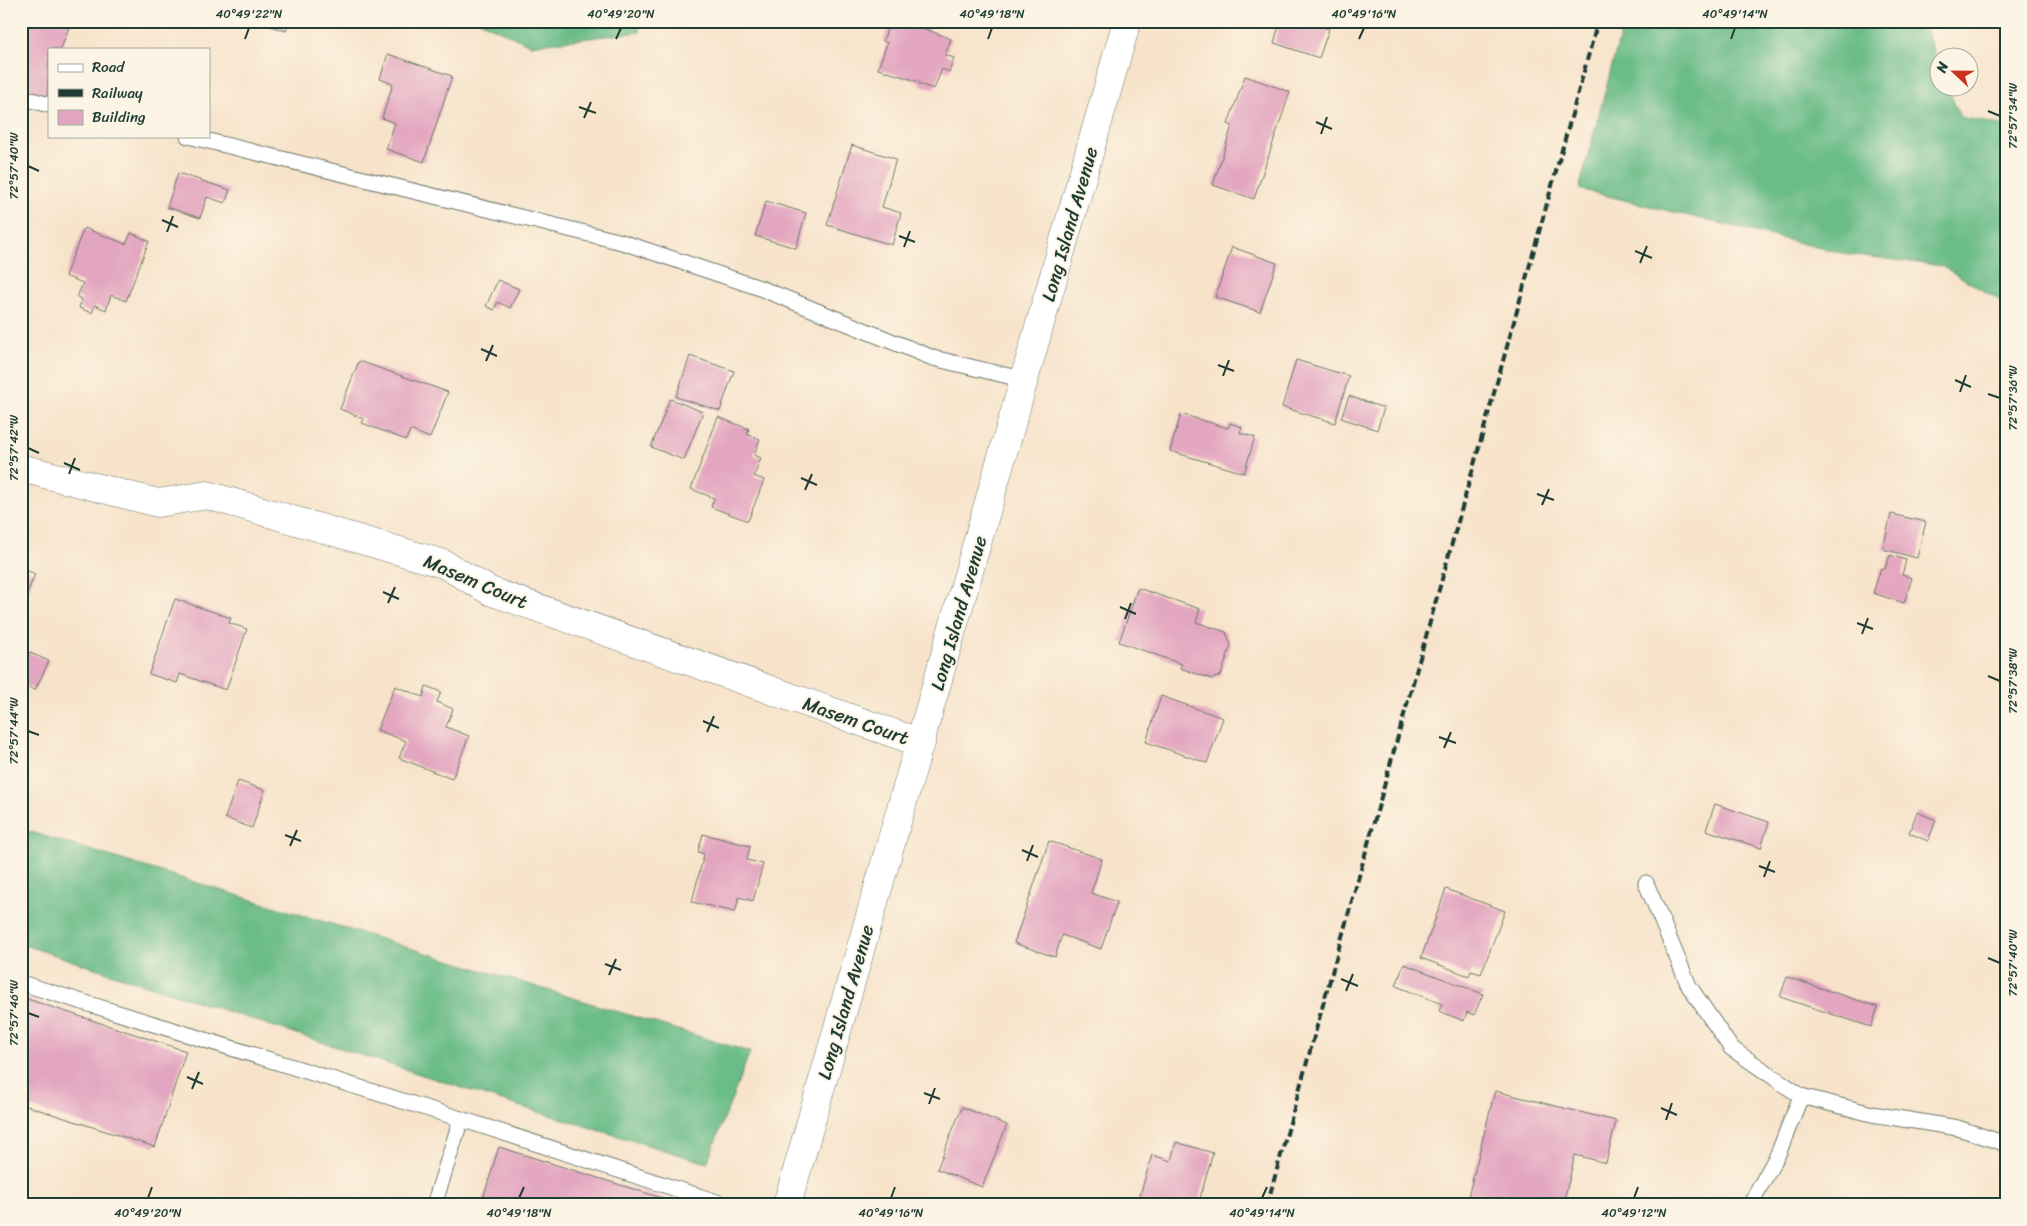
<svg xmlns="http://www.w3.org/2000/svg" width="2027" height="1226" font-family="Sriracha,sans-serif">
<rect width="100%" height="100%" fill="#fcf5e5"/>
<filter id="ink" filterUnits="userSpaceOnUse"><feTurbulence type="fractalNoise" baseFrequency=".02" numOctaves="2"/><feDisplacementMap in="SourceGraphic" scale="10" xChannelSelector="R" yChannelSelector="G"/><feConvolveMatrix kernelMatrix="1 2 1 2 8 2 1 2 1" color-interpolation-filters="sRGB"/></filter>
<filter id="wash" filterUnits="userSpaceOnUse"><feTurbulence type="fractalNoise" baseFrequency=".0096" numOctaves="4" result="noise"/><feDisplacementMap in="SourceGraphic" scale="20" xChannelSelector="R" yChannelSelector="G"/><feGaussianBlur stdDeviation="1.12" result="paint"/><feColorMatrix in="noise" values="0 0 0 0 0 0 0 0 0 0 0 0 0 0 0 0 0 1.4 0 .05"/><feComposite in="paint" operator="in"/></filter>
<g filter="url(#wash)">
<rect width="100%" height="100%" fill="#f7e3ca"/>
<!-- forest -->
<g fill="#6bbc88" stroke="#457c5e">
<polygon points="479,21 638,21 640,32 530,45"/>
<polygon points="1624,21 1922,21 1939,66 1940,88 1948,88 1960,117 2006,126 2006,304 1942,266 1841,253 1579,189"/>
<polygon points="21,829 750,1052 707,1163 505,1102 21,944"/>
</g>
<g id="blocks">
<!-- building -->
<g fill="#e3a6c0">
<polygon points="21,21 71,21 61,49 49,49 47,99 21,91"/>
<polygon points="255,21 289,21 286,31"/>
<polygon points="890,21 905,21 951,39 945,55 954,58 949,72 942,69 934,89 919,84 920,82 878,69 887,43 883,41"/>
<polygon points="1269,21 1328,21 1325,28 1329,29 1319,58 1274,43 1279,25"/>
<polygon points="388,54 452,76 424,162 386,149 395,123 382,118 393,84 380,79"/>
<polygon points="1245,76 1290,92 1254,199 1213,185 1232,126 1228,124"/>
<polygon points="852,145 896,159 882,207 901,213 892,245 827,225"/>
<polygon points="178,173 230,190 225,203 207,197 200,218 167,207"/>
<polygon points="766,201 806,213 796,248 755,236"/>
<polygon points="84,228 126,244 131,233 149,241 126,301 111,295 106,310 95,305 92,313 79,308 82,299 77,297 83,283 65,276"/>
<polygon points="1232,247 1277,263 1260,312 1215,297"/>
<polygon points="498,280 519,289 510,308 498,302 494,310 486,306"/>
<polygon points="690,356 734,371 720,411 676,397"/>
<polygon points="1296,360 1349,376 1335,423 1282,407"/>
<polygon points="359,361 448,392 430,438 410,430 406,440 362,423 364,419 340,409"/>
<polygon points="1349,396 1384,408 1377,430 1341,418"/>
<polygon points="670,399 703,412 684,460 651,447"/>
<polygon points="1181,414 1228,428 1230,423 1242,427 1240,433 1255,437 1244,473 1170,451"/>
<polygon points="718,417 749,429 747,434 760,439 754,455 761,458 754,476 764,480 748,521 711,507 714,498 691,489"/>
<polygon points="1891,514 1926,522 1917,558 1883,549"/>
<polygon points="1890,555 1906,560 1902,575 1912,578 1904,603 1873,593 1881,568 1885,569"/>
<polygon points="21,568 35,574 21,608"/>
<polygon points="1138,588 1200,609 1196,622 1226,632 1231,645 1221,675 1212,679 1180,668 1182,664 1119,642"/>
<polygon points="175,599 231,618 229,623 247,629 226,690 180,674 177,683 149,674"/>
<polygon points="21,649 49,661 35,690 21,684"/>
<polygon points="395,686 423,697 426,686 441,692 437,702 453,709 446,727 469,736 452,779 399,758 406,741 377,730"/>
<polygon points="1161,696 1223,718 1207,763 1146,742"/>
<polygon points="238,781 265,790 252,828 225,818"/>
<polygon points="1715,804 1769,822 1761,848 1706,830"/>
<polygon points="1917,812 1936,820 1928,841 1909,833"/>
<polygon points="703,834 750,846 747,860 763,864 753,901 739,897 735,912 692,902 704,854 698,852"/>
<polygon points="1049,841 1102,859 1091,893 1117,902 1101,949 1062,935 1055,957 1014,943"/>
<polygon points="1446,889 1505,911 1481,974 1471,971 1469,976 1421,958"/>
<polygon points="1404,964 1483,994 1474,1015 1467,1012 1464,1021 1439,1011 1442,1004 1396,986"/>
<polygon points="1787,977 1878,1007 1871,1027 1780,997"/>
<polygon points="21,997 186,1051 155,1147 21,1104"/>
<polygon points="1495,1091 1616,1121 1606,1163 1575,1155 1563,1205 1466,1205"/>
<polygon points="962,1107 1007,1125 982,1187 937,1169"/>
<polygon points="1176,1142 1213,1153 1198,1205 1137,1205 1152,1155 1171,1161"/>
<polygon points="499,1147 665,1199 663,1205 481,1205"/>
</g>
</g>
</g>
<g filter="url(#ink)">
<use href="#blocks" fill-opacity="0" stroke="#6b7768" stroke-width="1"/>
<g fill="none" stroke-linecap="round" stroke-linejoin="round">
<defs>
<g id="service">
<polyline points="21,97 49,105"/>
<polyline points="188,136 622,242 760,288 933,358 1025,380"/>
<polyline points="1646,883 1689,986 1731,1048 1801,1096 1872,1114 1958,1128 2006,1144"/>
<polyline points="21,983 461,1119"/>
<polyline points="434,1205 461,1119 726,1205"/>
<polyline points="1750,1205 1778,1154 1801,1096"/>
</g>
<polyline id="minor" points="21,468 158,503 207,495 444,564 490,591 921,743"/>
<polyline id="tertiary" points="787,1205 1127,21"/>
</defs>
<!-- service casing -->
<use href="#service" stroke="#6b7768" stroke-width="17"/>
<!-- minor casing -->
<use href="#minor" stroke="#6b7768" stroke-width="29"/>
<!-- tertiary casing -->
<use href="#tertiary" stroke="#6b7768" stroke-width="29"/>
<!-- service -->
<use href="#service" stroke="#fff" stroke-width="15"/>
<!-- minor -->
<use href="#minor" stroke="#fff" stroke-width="28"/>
<!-- tertiary -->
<use href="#tertiary" stroke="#fff" stroke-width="28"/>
<!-- rail -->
<polyline stroke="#1f3d34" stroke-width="4" stroke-dasharray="8 4" stroke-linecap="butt" points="1267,1205 1598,21"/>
</g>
</g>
<!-- ticks -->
<path fill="none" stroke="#1f3d34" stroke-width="2" d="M245 39 249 28M616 39 621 28M988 39 992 28M1359 39 1364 28M1731 39 1735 28M579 107 596 113M1988 111 2000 116M584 118 591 102M1316 122 1332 129M1321 134 1327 117M28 166 39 171M162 220 178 227M167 232 173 216M899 236 915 242M904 247 910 231M1635 251 1652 258M1640 263 1647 246M481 349 497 356M486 361 493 345M1218 365 1234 371M1223 376 1229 360M1955 380 1971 387M1960 392 1966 375M1988 394 2000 398M28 448 39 453M64 463 80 470M69 474 75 458M801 478 817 485M805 490 812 474M1537 494 1554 500M1542 505 1549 489M383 592 399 599M388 603 395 587M1120 607 1136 614M1125 619 1131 603M1857 623 1873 629M1862 634 1868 618M1988 676 2000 681M703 721 719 728M28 731 39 735M707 732 714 716M1439 737 1456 743M1444 748 1451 732M285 835 301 841M290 846 297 830M1022 850 1038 857M1027 861 1033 845M1759 866 1775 872M1764 877 1770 861M1988 958 2000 963M605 964 621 970M609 975 616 959M1341 979 1358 986M1346 991 1353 974M28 1013 39 1017M187 1077 203 1084M192 1089 199 1072M924 1093 940 1099M929 1104 935 1088M1661 1108 1677 1115M1666 1120 1672 1103M148 1198 152 1187M519 1198 524 1187M891 1198 895 1187M1262 1198 1267 1187M1634 1198 1638 1187"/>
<g text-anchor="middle" stroke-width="4" stroke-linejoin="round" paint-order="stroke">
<!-- street labels -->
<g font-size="19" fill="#1f3d34" stroke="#fcf5e5">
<text transform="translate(1069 224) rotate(-74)" y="7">Long Island Avenue</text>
<text transform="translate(476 581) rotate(23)" y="7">Masem Court</text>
<text transform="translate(958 613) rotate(-74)" y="7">Long Island Avenue</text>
<text transform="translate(856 720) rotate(19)" y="7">Masem Court</text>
<text transform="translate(845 1002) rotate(-74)" y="7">Long Island Avenue</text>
</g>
</g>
<!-- margin -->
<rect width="2027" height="1226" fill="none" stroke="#fcf5e5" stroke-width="55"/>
<!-- legend -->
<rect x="48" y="48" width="162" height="90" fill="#fcf5e5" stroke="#a4ab9e"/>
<rect x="58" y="64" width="25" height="8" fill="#ffffff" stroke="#a4ab9e"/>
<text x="92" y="72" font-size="15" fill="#1f3d34">Road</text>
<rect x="58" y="89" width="25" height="8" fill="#1f3d34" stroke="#a4ab9e"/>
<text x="92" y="98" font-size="15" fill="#1f3d34">Railway</text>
<rect x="58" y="110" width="25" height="15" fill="#e3a6c0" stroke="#a4ab9e"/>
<text x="92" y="122" font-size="15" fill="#1f3d34">Building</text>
<!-- north arrow -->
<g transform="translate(1954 72) rotate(292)"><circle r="24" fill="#fcf5e5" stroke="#a4ab9e"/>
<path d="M0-4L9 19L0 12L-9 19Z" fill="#c8321e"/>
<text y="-8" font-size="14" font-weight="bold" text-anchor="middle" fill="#1f3d34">N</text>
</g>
<rect x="28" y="28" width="1972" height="1170" fill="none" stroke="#1f3d34" stroke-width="2"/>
<g font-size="12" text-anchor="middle" fill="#1f3d34">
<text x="249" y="18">40°49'22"N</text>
<text x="621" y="18">40°49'20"N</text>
<text x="992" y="18">40°49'18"N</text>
<text x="1364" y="18">40°49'16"N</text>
<text x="1735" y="18">40°49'14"N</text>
<text transform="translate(2013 116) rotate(-90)" y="4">72°57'34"W</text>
<text transform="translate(14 166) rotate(-90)" y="4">72°57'40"W</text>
<text transform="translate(2013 398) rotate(-90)" y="4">72°57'36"W</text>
<text transform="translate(14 448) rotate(-90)" y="4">72°57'42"W</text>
<text transform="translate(2013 681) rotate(-90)" y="4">72°57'38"W</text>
<text transform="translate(14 731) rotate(-90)" y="4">72°57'44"W</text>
<text transform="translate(2013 963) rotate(-90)" y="4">72°57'40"W</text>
<text transform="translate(14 1013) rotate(-90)" y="4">72°57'46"W</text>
<text x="148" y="1217">40°49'20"N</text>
<text x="519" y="1217">40°49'18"N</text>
<text x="891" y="1217">40°49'16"N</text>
<text x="1262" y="1217">40°49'14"N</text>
<text x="1634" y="1217">40°49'12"N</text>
</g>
</svg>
